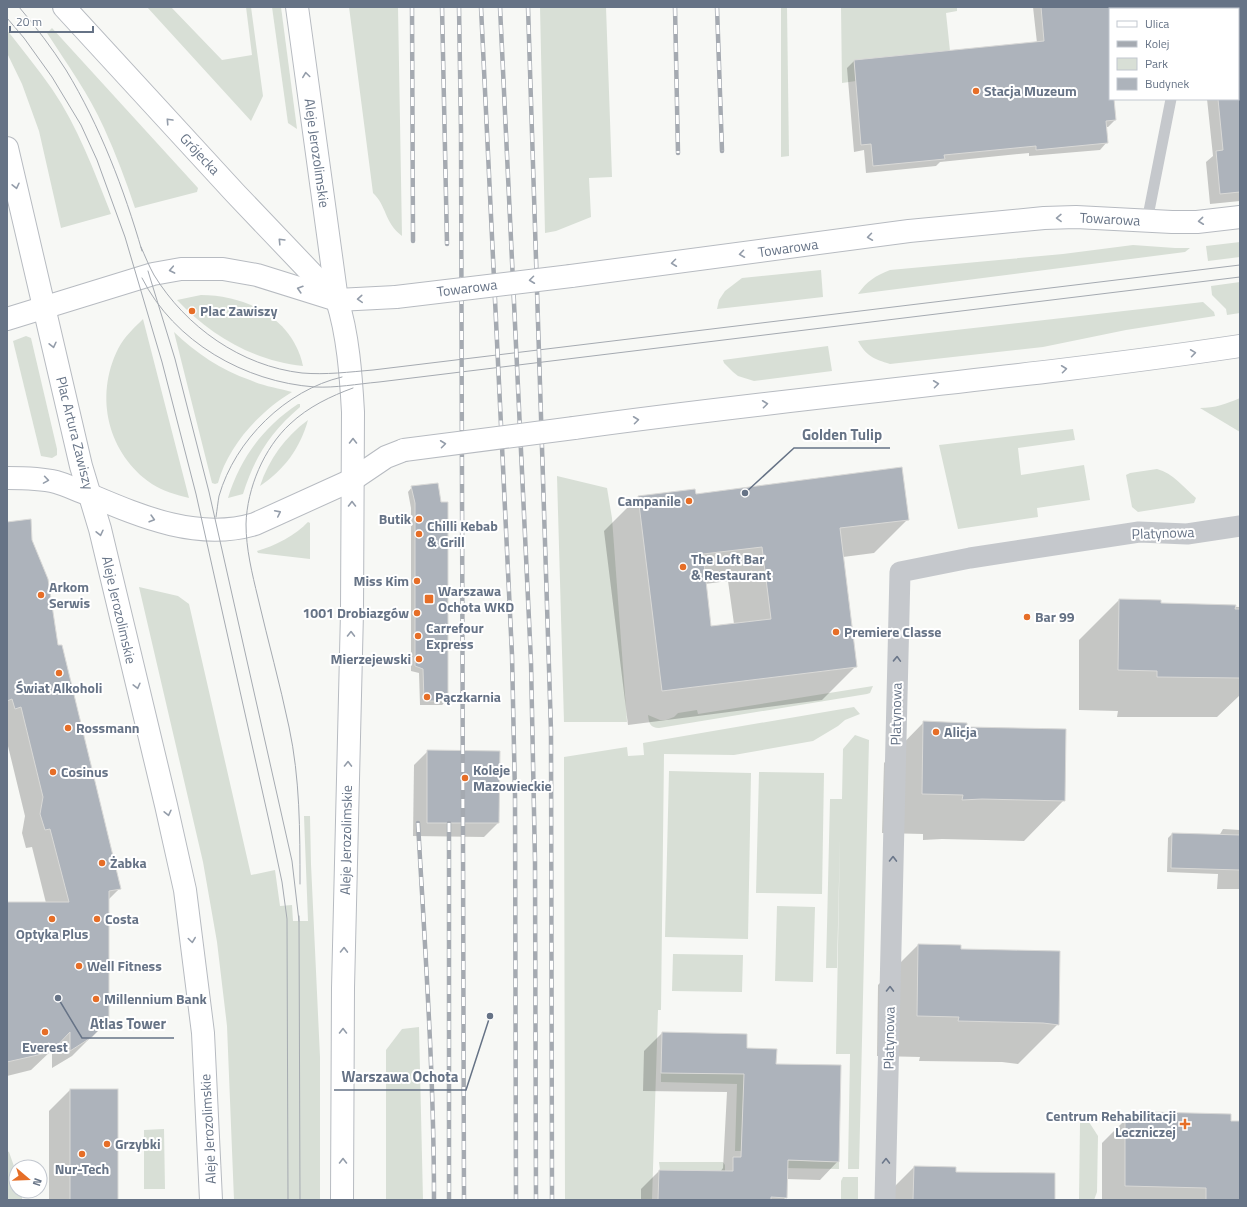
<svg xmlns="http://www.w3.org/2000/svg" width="1247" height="1207" font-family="'Titillium Web',sans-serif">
<rect width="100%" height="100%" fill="#f7f8f5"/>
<!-- green -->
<g fill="#d8dfd6">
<polygon points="147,7 171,7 222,60 252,55 246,7 251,7 263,96 251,121"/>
<polygon points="272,7 281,7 297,129 288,123"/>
<path d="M349 7H398L402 236C384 222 387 206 373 193Z"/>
<polygon points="540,7 606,7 612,177 589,178 591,217 556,231 545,233"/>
<polygon points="781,7 787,7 789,156 781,157"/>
<polygon points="841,7 957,7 957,11 946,13 950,51 854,60 856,81 842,83"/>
<path d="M52 28 198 188 197 192 135 208C126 181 116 154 104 128 89 94 67 64 47 33Z"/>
<path d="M7 30C22 49 38 69 52 89 78 127 94 171 111 214L61 228 39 131 22 84 7 53Z"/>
<polygon points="1240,242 1240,257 1208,261 1206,246"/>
<path d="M1133 245 1175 248H1190L1185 252 858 294C867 281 875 276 890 270L1063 254Z"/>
<polygon points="821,270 823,297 717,309 719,300 725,291 742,278"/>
<polygon points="1240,282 1240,313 1227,315 1226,309 1212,295 1211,286"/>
<path d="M201 295C247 295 293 319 303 366 254 361 211 336 177 300Z"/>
<path d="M1203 302 1214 312 1215 316 1126 330 1043 347 890 364C874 359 866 356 858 341Z"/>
<path d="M143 319 189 498C176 495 163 491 152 484 108 454 94 397 118 349 124 337 134 328 143 319Z"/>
<path d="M174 332C196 353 221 370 250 380 263 386 278 388 292 392 259 412 228 446 218 483L215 484 212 483Z"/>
<polygon points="26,336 31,338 57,449 57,455 52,458 41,456 13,341"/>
<polygon points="828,346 832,371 754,381 738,376 733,372 724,363 723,360"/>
<path d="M1240 398V432L1200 408C1215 408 1226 404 1240 398Z"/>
<path d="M298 404H300V407C270 433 255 456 243 494L228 498C240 459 263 427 298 404Z"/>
<path d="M308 420C300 448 285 469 260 486 269 459 285 437 308 420Z"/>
<polygon points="1073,429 1075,440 1018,448 1021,475 1084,465 1090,500 1037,508 1038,517 958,529 939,445"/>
<path d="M1157 469C1173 473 1184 488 1196 498L1194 503 1138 512 1132 507 1126 475 1130 473Z"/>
<polygon points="557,476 607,488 612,518 627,722 564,722"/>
<path d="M308 522 310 523V559L258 553 257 551C275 546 296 535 308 522Z"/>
<polygon points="139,587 178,596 189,604 251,875 275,870 280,906 292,905 293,921 308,921 304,816 310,816 311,864 320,1057 320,1200 234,1200 227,1026 217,942 203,862"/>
<path d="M873 686 870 693 867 694 659 728C650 728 649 723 648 715L660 720H666L674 717 678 713 697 710 698 714Z"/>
<polygon points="854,707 860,714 845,720 838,726 813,741 734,755 664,754 661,1010 658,1010 652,1200 565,1200 564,757 627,747 628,756 644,755 643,743"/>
<polygon points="855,735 869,740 859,1169 848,1169 850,1054 836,1054 840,837 837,968 826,968 830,799 842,799 843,749"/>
<polygon points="669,771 751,773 748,939 665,937"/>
<polygon points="759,772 824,773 822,894 756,893"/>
<polygon points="777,906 815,907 813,982 775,981"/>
<polygon points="673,954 743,955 742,992 672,991"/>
<polygon points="419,1027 423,1200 386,1200 386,1050 402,1029"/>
<polygon points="661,1073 744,1074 741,1151 735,1151 737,1084 661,1082"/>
<polygon points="1089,1122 1098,1136 1097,1192 1094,1200 1079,1200 1080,1123"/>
<polygon points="164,1129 165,1189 144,1189 144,1130"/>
<polygon points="7,1151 9,1152 16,1172 16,1191 22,1191 22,1200 7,1200"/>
<polygon points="767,1160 839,1162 839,1169 783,1168"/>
<polygon points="659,1162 723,1162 725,1165 725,1171 660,1170"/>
<polygon points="843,1177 858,1177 858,1200 841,1200 841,1181"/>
</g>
<!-- shadow -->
<g fill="#0003" fill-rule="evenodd">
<polygon points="1033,7 1120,7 1121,9 1110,9 1110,99 1113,99 1115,120 1108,127 1106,127 1107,142 1100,150 1029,156 1029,153 940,162 936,166 866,173 864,150 854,152 847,68 854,61 1037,43"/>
<polygon points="1198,7 1240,7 1240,201 1210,204 1206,162 1213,156 1207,99 1238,99 1238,9 1198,9"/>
<polygon points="437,484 447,701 442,705 420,705 419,673 411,671 411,508 408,492 412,487"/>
<path d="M694 490 695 495 908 519 874 553 843 557 856 666 822 700 628 725 604 531 638 497ZM728 581 734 624 711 627 705 584Z"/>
<polygon points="7,523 31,540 120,888 108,900 105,1023 72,1056 52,1068 52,1050 31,1070 7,1076 7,903 46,903 32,847 26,848 22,833 25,816 7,742"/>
<polygon points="1119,600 1159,604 1240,607 1240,695 1217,717 1117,717 1118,711 1079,710 1079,640"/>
<polygon points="924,722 966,728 1064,800 1024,841 942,839 923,840 923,834 882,833 884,763"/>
<polygon points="428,751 498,823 484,837 413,836 414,765"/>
<polygon points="1223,829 1240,830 1240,889 1217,889 1218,874 1167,872 1168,838 1172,834 1219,836"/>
<polygon points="918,945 960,950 1058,1024 1018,1064 1002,1062 919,1061 920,1057 877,1056 878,985"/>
<polygon points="662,1033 746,1049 775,1065 838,1161 820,1180 786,1179 786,1197 783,1200 641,1200 641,1189 659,1171 720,1172 723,1168 727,1092 643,1091 644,1051"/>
<polygon points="70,1090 117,1200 49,1200 49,1111"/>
<polygon points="1149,1113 1240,1122 1240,1200 1102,1200 1102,1143 1126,1119 1143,1120"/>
<polygon points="914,1167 955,1173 1054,1200 881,1200"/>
</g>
<!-- building -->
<g fill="#adb3bb" stroke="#d9d9d7" fill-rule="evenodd">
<polygon points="1041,7 1110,7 1110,99 1114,99 1116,120 1106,121 1108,143 1036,150 1036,146 944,155 945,159 873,166 871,144 861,145 854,60 1044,41"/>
<polygon points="1218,99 1240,99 1240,192 1220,194 1216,151 1223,150"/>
<path d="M902 467 909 520 840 528 857 667 662 691 638 496 695 489 696 494ZM762 547 771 619 711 626 703 554Z"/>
<polygon points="438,483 441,502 448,502 448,701 424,701 423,669 415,666 415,503 411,486"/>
<polygon points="31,519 32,540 48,579 58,645 62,645 121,889 109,891 109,1019 105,1024 92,1037 70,1051 70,1032 51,1052 7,1062 7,902 69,902 50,829 45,830 40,814 43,797 21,707 15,709 12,699 7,701 7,522"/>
<polygon points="1119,599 1161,600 1161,603 1236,605 1235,609 1240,609 1240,678 1157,677 1157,671 1118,670"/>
<polygon points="923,721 967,723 967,727 1066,729 1065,801 982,799 962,800 963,795 922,794"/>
<polygon points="427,750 500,751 499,823 427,823"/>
<polygon points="1172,833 1240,835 1240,870 1171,868"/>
<polygon points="918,944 961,945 961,949 1060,951 1059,1025 1043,1023 958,1021 959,1017 917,1016"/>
<polygon points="662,1032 747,1034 747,1048 777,1049 776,1064 841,1065 839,1162 788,1160 787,1198 771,1197 771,1200 658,1200 659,1170 733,1171 733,1157 741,1157 744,1074 661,1073"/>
<rect x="70" y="1089" width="48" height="111"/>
<polygon points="1149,1112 1231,1114 1231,1121 1240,1121 1240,1200 1206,1200 1206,1188 1125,1186 1125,1118 1149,1119"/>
<polygon points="914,1166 956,1167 956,1172 1055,1173 1055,1200 913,1200"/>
</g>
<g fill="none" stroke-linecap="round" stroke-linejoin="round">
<defs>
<g id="secondary">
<polyline points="64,7 235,193 336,299"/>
<path d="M297 7 337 300C348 334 351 376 353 412L352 612 343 988 342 1200"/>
<polyline points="7,148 81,466 100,529 166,805 185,890 203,1033 211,1200"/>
<polyline points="571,276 909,231 1044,218 1076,217 1172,222 1197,222 1240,217"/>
<polyline points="7,319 153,274 181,269 223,269 257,275 337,300 396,297"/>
<path d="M574 428C795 397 1019 379 1240 346"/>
<path d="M7 478C23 478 40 478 56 482 67 485 78 491 90 495 142 517 198 541 255 524L352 480 386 457 404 450"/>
</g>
</defs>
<!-- secondary casing -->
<use href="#secondary" stroke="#b7bbc1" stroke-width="24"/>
<!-- service -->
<g stroke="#c5c8cc" stroke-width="11">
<polyline points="1160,7 1161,9"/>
<polyline points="1147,221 1171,99"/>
</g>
<!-- minor -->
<polyline stroke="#c5c8cc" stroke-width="21" points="885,1200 900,572 970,558 1139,532 1187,534 1240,526"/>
<!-- secondary -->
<use href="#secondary" stroke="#fff" stroke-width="22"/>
<!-- tram -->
<g stroke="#a5aab1" stroke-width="1">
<path d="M19 7C36 27 52 48 66 70 100 126 124 189 142 251"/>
<polyline points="7,18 24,38 52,77 81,125 97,160 125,237 162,362 196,494 271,830 282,882 287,919 288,1200"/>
<path d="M141 247C145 256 149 266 154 275 186 327 241 366 302 373 326 375 349 372 373 370L1240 265"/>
<polyline points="148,271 175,359 209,492 292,861 299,921"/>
<path d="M142 278C174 342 245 382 315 387 336 388 357 384 379 382L1240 277"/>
<path d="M216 517C217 510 218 502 219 496 235 440 286 390 342 377"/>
<path d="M300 884C300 831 300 778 289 727 280 684 268 641 258 598 252 573 246 549 246 524 247 488 264 448 290 424 308 407 331 396 353 388"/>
<polyline points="299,916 300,1200"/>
</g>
<defs>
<g id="rail">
<polyline points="412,7 413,241"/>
<polyline points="442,7 447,244"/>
<polyline points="459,7 461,130 464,1200"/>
<polyline points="481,7 512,655 515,795 516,1200"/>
<polyline points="500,7 531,662 535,861 536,1200"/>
<polyline points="528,7 551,731 552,1200"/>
<polyline points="675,7 678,153"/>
<polyline points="717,7 722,151"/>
<path d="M418 823C425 949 434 1074 434 1200"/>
<polyline points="449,823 449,1200"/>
</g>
</defs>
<!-- rail casing -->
<use href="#rail" stroke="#a5aab1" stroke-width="4.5"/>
<!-- rail -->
<use href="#rail" stroke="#fff" stroke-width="3" stroke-dasharray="9" stroke-linecap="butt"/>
<defs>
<g id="secondary-bridge">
<polyline points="396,297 571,276"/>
<polyline points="404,450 574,428"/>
</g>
</defs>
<!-- secondary-bridge casing -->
<use href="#secondary-bridge" stroke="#b7bbc1" stroke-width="24" stroke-linecap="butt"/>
<!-- secondary-bridge -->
<use href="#secondary-bridge" stroke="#fff" stroke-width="22"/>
</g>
<!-- one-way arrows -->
<defs><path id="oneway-chevron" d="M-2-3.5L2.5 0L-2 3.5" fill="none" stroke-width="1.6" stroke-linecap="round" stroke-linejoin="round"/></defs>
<g stroke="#949daa">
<use href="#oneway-chevron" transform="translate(306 75) rotate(-98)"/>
<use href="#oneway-chevron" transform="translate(169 121) rotate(-133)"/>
<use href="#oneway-chevron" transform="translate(16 186) rotate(77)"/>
<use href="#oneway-chevron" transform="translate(1059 218) rotate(179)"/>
<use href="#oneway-chevron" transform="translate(1201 221) rotate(174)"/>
<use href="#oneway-chevron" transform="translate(870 237) rotate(172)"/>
<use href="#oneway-chevron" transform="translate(281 241) rotate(-134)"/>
<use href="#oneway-chevron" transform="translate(742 254) rotate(172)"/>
<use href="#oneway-chevron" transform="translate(674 263) rotate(173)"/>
<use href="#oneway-chevron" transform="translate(172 270) rotate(169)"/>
<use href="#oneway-chevron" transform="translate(532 280) rotate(173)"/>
<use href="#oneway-chevron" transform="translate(300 289) rotate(-163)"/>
<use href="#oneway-chevron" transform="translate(360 299) rotate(176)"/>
<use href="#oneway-chevron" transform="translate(53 345) rotate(77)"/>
<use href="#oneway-chevron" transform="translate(1193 353) rotate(-8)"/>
<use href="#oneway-chevron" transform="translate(1064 369) rotate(-7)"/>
<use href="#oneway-chevron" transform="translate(936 384) rotate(-7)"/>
<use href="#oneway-chevron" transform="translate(765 404) rotate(-7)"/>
<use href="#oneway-chevron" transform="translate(636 420) rotate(-7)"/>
<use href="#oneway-chevron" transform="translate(353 441) rotate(-90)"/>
<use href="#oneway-chevron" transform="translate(443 444) rotate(-7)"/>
<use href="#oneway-chevron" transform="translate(46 480) rotate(9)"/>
<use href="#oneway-chevron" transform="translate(352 504) rotate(-90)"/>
<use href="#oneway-chevron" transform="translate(278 513) rotate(-26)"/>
<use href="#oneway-chevron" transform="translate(152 519) rotate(16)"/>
<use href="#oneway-chevron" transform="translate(100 533) rotate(77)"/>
<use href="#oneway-chevron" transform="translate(351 634) rotate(-89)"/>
<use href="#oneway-chevron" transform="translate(137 686) rotate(76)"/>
<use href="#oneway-chevron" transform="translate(348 764) rotate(-89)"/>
<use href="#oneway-chevron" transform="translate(168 813) rotate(77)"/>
<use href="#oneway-chevron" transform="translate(192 940) rotate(82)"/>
<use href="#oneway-chevron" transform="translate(344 950) rotate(-89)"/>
<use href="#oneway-chevron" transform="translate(343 1031) rotate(-90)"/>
<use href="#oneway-chevron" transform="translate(343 1161) rotate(-90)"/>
</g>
<g stroke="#6b778a">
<use href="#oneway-chevron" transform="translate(897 659) rotate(-88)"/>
<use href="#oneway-chevron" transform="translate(893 859) rotate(-89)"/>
<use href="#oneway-chevron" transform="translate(890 989) rotate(-89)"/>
<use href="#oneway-chevron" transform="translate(886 1161) rotate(-89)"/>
</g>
<!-- markers -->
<g fill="#e66e27" stroke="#fff" stroke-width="1.5">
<circle cx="976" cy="91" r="4"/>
<circle cx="192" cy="311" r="4"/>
<circle cx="689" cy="501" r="4"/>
<circle cx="419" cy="519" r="4"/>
<circle cx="419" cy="534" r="4"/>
<circle cx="683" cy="567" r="4"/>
<circle cx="417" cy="581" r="4"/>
<circle cx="41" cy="595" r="4"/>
<rect x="424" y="594" width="10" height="10" rx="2"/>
<circle cx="417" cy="613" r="4"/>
<circle cx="1027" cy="617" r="4"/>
<circle cx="836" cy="632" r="4"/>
<circle cx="418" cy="636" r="4"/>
<circle cx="419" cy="659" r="4"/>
<circle cx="59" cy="673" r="4"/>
<circle cx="427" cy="697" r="4"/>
<circle cx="68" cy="728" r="4"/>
<circle cx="936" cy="732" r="4"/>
<circle cx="53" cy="772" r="4"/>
<circle cx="465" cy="778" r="4"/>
<circle cx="102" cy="863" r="4"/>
<circle cx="52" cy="919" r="4"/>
<circle cx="97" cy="919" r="4"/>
<circle cx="79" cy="966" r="4"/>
<circle cx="96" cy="999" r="4"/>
<circle cx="45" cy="1032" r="4"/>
<path d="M1183 1118h4v4h4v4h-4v4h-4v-4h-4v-4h4z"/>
<circle cx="107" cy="1144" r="4"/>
<circle cx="82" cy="1154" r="4"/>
</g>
<g text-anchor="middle" stroke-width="4" stroke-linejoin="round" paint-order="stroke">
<!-- poi labels -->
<g font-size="14" font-weight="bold" fill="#667386" stroke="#fff" text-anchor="start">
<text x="984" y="96">Stacja Muzeum</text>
<text x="200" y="316">Plac Zawiszy</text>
<text x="681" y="506" text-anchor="end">Campanile</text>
<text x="411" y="524" text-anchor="end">Butik</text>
<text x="427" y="531">Chilli Kebab<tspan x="427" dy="16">&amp; Grill</tspan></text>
<text x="691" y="564">The Loft Bar<tspan x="691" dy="16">&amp; Restaurant</tspan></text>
<text x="409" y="586" text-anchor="end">Miss Kim</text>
<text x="49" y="592">Arkom<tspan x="49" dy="16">Serwis</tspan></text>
<text x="438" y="596">Warszawa<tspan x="438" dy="16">Ochota WKD</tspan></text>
<text x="409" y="618" text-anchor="end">1001 Drobiazgów</text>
<text x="1035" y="622">Bar 99</text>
<text x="426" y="633">Carrefour<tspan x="426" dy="16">Express</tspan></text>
<text x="844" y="637">Premiere Classe</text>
<text x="411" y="664" text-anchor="end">Mierzejewski</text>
<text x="59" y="693" text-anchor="middle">Świat Alkoholi</text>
<text x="435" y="702">Pączkarnia</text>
<text x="76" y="733">Rossmann</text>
<text x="944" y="737">Alicja</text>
<text x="473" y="775">Koleje<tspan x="473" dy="16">Mazowieckie</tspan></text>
<text x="61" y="777">Cosinus</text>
<text x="110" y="868">Żabka</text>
<text x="105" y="924">Costa</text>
<text x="52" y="939" text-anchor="middle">Optyka Plus</text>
<text x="87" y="971">Well Fitness</text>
<text x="104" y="1004">Millennium Bank</text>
<text x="45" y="1052" text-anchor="middle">Everest</text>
<text x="1176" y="1121" text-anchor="end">Centrum Rehabilitacji<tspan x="1176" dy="16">Leczniczej</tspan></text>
<text x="115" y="1149">Grzybki</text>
<text x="82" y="1174" text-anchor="middle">Nur-Tech</text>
</g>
<!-- street labels -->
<g font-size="14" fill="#667386" stroke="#fff">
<text transform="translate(317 153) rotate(82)" y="5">Aleje Jerozolimskie</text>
<text transform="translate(200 154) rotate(47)" y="5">Grójecka</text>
<text transform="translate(1110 219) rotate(3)" y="5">Towarowa</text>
<text transform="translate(788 248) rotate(-8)" y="5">Towarowa</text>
<text transform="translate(467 288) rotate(-7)" y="5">Towarowa</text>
<text transform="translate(75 433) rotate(76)" y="5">Plac Artura Zawiszy</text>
<text transform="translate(1163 533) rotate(-2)" y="5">Platynowa</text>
<text transform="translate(119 610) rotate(77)" y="5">Aleje Jerozolimskie</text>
<text transform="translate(896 714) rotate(-89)" y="5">Platynowa</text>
<text transform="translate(346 840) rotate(-89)" y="5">Aleje Jerozolimskie</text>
<text transform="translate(889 1038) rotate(-89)" y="5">Platynowa</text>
<text transform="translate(208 1129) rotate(-93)" y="5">Aleje Jerozolimskie</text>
</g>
</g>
<!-- callouts -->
<path fill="none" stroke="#667386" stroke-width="1.5" d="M745 493L794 448H890M58 998L82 1038H174M490 1016L466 1090H334"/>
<g fill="#667386" stroke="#fff" stroke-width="1.5">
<circle cx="745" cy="493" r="4"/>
<circle cx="58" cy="998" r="4"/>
<circle cx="490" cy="1016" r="4"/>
</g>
<g font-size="15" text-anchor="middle" font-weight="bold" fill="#667386" stroke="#fff" stroke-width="4" stroke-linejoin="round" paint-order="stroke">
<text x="842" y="440">Golden Tulip</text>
<text x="128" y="1029">Atlas Tower</text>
<text x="400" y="1082">Warszawa Ochota</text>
</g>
<!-- border -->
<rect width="1247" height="1207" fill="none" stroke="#667386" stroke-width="16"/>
<!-- legend -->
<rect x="1109" y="8" width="130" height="92" fill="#ffffff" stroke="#c2c7cf"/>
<rect x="1117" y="21" width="20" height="6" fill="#ffffff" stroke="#c2c7cf"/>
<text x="1145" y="28" font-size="12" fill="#667386">Ulica</text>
<rect x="1117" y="41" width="20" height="6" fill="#a5aab1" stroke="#c2c7cf"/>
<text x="1145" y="48" font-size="12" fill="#667386">Kolej</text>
<rect x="1117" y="58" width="20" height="12" fill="#d8dfd6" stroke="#c2c7cf"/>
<text x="1145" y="68" font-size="12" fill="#667386">Park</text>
<rect x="1117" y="78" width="20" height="12" fill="#adb3bb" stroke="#c2c7cf"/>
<text x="1145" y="88" font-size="12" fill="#667386">Budynek</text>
<!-- north arrow -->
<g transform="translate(28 1179) rotate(109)"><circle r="19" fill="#ffffff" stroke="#c2c7cf"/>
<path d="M0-3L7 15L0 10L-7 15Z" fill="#e66e27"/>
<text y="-6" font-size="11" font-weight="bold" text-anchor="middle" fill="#667386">N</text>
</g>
<!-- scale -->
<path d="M10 26v6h83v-6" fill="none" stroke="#667386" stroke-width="2"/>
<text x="16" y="26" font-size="12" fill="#667386" stroke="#ffffff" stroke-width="3" paint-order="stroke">20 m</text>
</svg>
